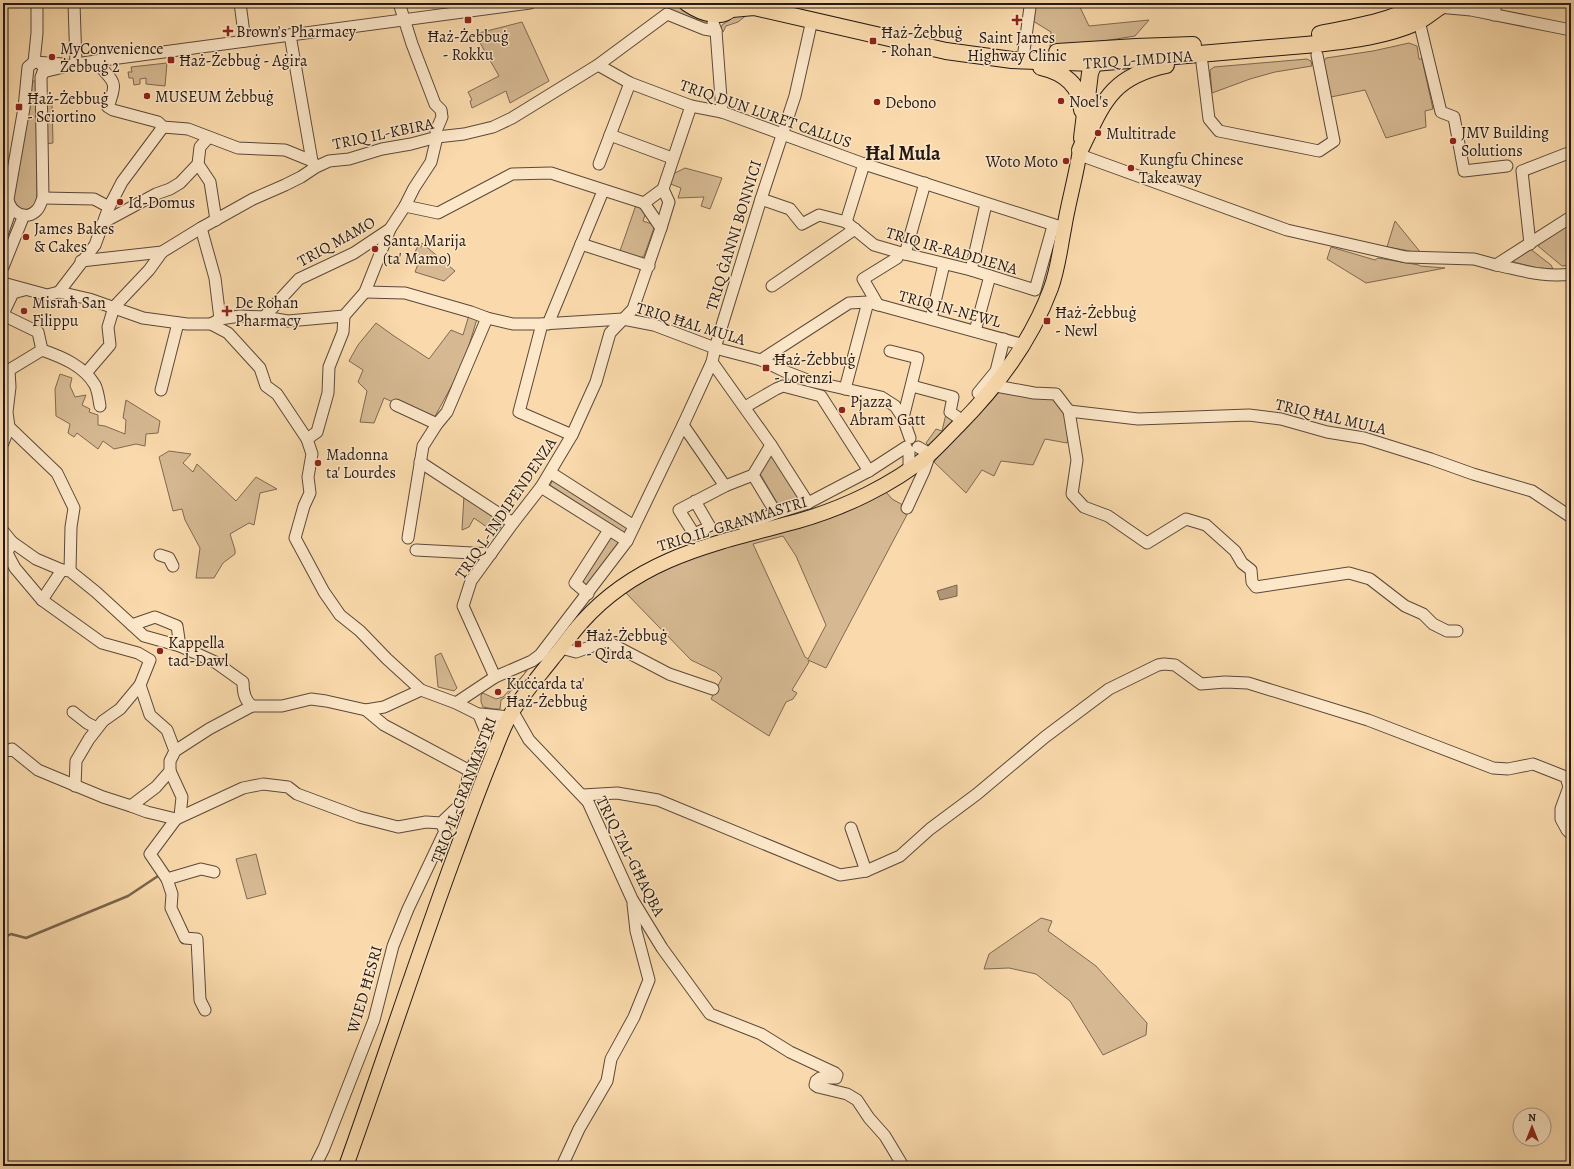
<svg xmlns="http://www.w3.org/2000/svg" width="1574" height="1169" font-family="Alegreya,serif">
<rect width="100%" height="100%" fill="#fadaac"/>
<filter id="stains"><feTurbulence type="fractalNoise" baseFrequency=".005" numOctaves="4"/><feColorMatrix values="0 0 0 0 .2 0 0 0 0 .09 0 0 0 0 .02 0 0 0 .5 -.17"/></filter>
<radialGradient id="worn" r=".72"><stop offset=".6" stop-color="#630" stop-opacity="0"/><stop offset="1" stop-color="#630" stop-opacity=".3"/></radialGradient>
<!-- green -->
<g fill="#d6b992" stroke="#7e6953" fill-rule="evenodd">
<polygon points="666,3 680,3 708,19 709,25 666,10"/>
<polygon points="1034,3 1078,3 1089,26 1149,20 1135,36 1066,47 1050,47 1051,32 1033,21"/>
<polygon points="738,14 748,14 738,22 726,26 723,32 721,29 722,25"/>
<polygon points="522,22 549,81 510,103 506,91 472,108 470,101 472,100 468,92 499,76 475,34"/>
<polygon points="1409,43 1417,46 1419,59 1422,59 1433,109 1425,111 1426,127 1386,138 1365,90 1331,97 1323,63 1326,58 1373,51"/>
<polygon points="1307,59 1311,61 1312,66 1275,72 1250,79 1212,93 1210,70 1214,67"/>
<polygon points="167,63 165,86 146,84 146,78 140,79 140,84 134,85 133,78 129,78 128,72 132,72 131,67"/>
<polygon points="30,81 37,81 37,201 28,212 11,205"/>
<polygon points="52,104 53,143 45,144 44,105"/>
<polygon points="685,168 722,178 710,209 701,206 704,197 678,198 681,188 668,183 671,175"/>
<polygon points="636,205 643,207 646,212 643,221 655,225 644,256 640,258 620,251"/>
<polygon points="1395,221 1421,253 1387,247"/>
<polygon points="1571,222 1571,265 1562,266 1538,246 1540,241"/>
<polygon points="422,243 455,271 444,281 415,272 418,264 411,260 418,246 421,247"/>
<polygon points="1331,247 1375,260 1378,258 1419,265 1420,266 1445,268 1366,283 1327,259"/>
<polygon points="1529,248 1551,265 1553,269 1537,268 1514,262 1513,258"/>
<polygon points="469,315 477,319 463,365 433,420 384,398 374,423 360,422 367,391 358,382 363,370 349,361 358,345 376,323 394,336 429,359 451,330 463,335"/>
<polygon points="60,374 72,378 70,386 75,397 86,395 82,405 90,409 89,412 98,415 98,425 105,426 125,434 126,420 123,418 126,400 160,421 158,433 146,434 145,446 136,444 114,449 103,441 98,449 77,433 74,437 68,433 70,424 56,416 55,389"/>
<path d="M1000 391 1051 396 1066 413 1072 438 1068 439 1067 443 1045 439 1033 465 1001 461 994 476 982 470 966 493 934 462C953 436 980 416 1000 391Z"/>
<polygon points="946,414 954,422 953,425 929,446 926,443 936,429 942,431"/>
<polygon points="169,451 191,454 183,463 193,472 197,464 236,501 256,477 277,489 260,493 254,525 249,523 230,534 235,550 235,554 223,563 214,578 196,578 200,548 185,520 182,509 173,511 159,457"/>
<polygon points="771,454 799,497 779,506 759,472"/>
<polygon points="553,480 628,527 624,533 550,485"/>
<path d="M886 492 892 499 910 509 826 668 808 660 809 662 792 690 797 693 793 699 786 702 769 736 711 699 722 678 716 672 691 660 624 591 672 564ZM783 536 796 556 826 625 808 659 805 657 753 544Z"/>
<polygon points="464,495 501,521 501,527 498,531 493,527 491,530 474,518 469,527 462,530"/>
<polygon points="611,534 620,540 588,587 579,581"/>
<polygon points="441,653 457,688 454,691 438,687 435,656"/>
<polygon points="526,668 529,668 506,697 501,700 500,709 494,709 483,707 481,702 481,695 483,693 496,699 503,697 525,673"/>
<polygon points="256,854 266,894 247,899 236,859"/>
<polygon points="1041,918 1052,921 1048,931 1096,966 1147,1023 1146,1035 1103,1055 1070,1001 1036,974 1009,968 984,969 989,954"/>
</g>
<!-- water -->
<polygon fill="#b29878" stroke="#7a6550" points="957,585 957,596 940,600 937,591"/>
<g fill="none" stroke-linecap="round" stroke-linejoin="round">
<!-- stream -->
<polyline stroke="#7a6550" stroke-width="2.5" points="3,938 11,934 26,938 128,896 158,876"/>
<defs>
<g id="minor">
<polyline points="74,3 76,64"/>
<polyline points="240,3 245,41"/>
<polyline points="1438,7 1471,10 1571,30"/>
<polyline points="1494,15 1496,3"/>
<polyline points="1419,21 1441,112 1454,117 1464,171 1507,166"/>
<polyline points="713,23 716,31 722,112"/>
<polyline points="290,35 312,161 315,167"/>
<polyline points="1024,51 1030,7 1028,3"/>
<path d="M96 61C113 84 119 78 108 107L113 110 158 122 163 127 188 129 238 148 285 150 312 161"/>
<polyline points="34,62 37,33 37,3"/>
<path d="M40 63 45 69 41 77 43 198C41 202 40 207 37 210 26 222 10 212 8 199L24 108 28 67 34 62 63 64"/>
<polyline points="1202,63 1209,119 1219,131 1319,151 1334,141 1317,55"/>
<polyline points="598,65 630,83 691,106 722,112 864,164 1064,228"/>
<polyline points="43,72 76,64 96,61 530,3"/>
<polyline points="610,135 672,158"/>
<polyline points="1080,155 1287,230 1406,257 1474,259 1496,265 1571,217"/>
<polyline points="198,164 210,182 216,220"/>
<polyline points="599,164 630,83"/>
<polyline points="43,198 94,199 109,207"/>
<polyline points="761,199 790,209 802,224 819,215 846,222 874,245 905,254 971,270 1035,290 1053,226"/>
<polyline points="405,206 438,213 512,174 551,173 644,203"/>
<polyline points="104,222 156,194 170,189 180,183 198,164 200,147 208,138"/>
<polyline points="846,222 864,164"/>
<polyline points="201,228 215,278 220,319"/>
<polyline points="661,228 669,202 663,189"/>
<polyline points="3,232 11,209"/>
<polyline points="581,244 649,266"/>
<polyline points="1530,244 1522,171 1571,152"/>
<polyline points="905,254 925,183"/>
<polyline points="81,261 162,252 201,228 253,199 285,185 301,177 316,167 329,161 349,159 382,149 411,144 437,137 464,134 493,127 512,118 598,65 667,14 704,29 716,31"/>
<path d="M1496 265C1521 270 1546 278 1571 274"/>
<polyline points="3,267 24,215"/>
<polyline points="971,270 986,204"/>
<polyline points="3,283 47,295 59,292 89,299 143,318 187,324 211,324 228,333 260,368 266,386 277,394 307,439 312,454 308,477 310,493 304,506 295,538 324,592 340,615 360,631 387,659 421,690 456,703 478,714 503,731"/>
<polyline points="772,286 855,229"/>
<polyline points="59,292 95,245 109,207 122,182 163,127"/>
<polyline points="365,292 405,293 471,312 487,318 513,324 542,324 623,319 654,325 715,348 761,360 784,371 810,381 881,397 895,406 903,418 910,438"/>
<polyline points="878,305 863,279 897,258"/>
<polyline points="3,314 13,293 24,290"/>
<polyline points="3,315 38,332 42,350"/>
<polyline points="264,317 299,279 354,253 390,229"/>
<polyline points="931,319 944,264"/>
<polyline points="211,324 220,319 240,316 264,317 288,321 344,316"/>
<polyline points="542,324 519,412 572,435"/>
<polyline points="548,324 603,191"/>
<polyline points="975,331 990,276"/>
<path d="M42 350C62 357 84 366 95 385 98 391 99 400 100 406"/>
<polyline points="890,351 918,358 903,418"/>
<polyline points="761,360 849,303 868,302 1024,345"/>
<polyline points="712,362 771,445 808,503"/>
<polyline points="86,373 110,345 108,327 114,307 149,270 162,252"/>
<polyline points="912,386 953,397 950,412 963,421"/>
<polyline points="996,386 1034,393 1056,394 1069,411 1077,460 1072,494 1084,507 1108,516 1147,543 1186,519 1206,525 1235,551 1242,563 1251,570 1252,582 1256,587 1349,573 1370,579 1405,606 1423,614 1433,624 1447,631 1457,631"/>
<polyline points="845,389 868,302"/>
<polyline points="161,390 178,323"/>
<polyline points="978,393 996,371 1004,339"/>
<polyline points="396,405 437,424"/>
<polyline points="745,407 776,389 783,386 821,396 869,471"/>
<polyline points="1069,411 1138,419 1249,415 1281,419 1327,432 1364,438 1431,459 1473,474 1532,491 1571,517"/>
<polyline points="683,425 725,486"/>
<polyline points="9,427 57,473 74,508 71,527 70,571"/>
<polyline points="307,439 317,432 328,393 329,367 343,332 344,316 365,292 390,229 405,206 414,188 431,162 437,137 436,131 442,117 441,110 435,104 412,44 399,3"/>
<polyline points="3,443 9,427 7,412 10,387 9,370 42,350"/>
<polyline points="420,462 513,523"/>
<polyline points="909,469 909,451"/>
<polyline points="551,473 634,526"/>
<polyline points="753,475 776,513"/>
<polyline points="541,487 627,541"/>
<polyline points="695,501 710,527 694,534 679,510 725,486 753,475 771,445"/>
<polyline points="907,508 924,471 930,454 918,447"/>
<polyline points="744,526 776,513 808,503 869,471 906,447"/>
<path d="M3 531 12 542 36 559 62 570 70 571 96 592 144 636 180 646 215 662 243 682C243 691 244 700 252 706"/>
<polyline points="408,538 423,446 437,424 447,412 487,318"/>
<polyline points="12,542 7,553 15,568 42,600 102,643 138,653 150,660 140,685 120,709 103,721 89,739 76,761 75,786"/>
<polyline points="416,550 491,554"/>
<polyline points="160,555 169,558 173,566"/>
<polyline points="588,594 575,583 609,530"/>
<polyline points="42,600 62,570"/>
<polyline points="132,625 155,617 177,626 180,646"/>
<polyline points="561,648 576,652 606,641 669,674 713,689"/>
<polyline points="495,677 463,606 471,581 513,523 541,487 572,435 596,382 610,333 633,309 661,228 644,203 663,189 691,106"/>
<polyline points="140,685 150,715 167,730 175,751"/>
<polyline points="456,703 495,677 532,661 540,655 627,541 683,425 712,362 715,348 761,199 795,96 812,20"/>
<polyline points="366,710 384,725 470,771"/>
<polyline points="73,712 87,723 97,728"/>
<polyline points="513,712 529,740 588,802 632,899 662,948 710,1014 761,1034 790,1052 835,1073 837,1075 836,1078 820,1078 816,1081 815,1085 818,1087 847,1094 857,1100 869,1118 885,1136 903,1166"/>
<polyline points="481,714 509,717"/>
<polyline points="3,752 12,749 38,770 103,797 131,806 147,812 176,819 243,788 263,784 288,787 297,794 359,817 398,827 426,822 441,823"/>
<polyline points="170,771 182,797 180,816"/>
<polyline points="583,795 617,793 658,800 840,875 866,871 900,856 930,829 977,794 1045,737 1109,689 1158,665 1164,664 1175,665 1201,684 1225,682 1248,683 1368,720 1493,768 1508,769 1533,764 1566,777 1569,787 1561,809 1561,819 1567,830 1571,834"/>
<polyline points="131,806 156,787 170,771 170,761 175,751 209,729 252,706 282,706 311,699 326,701 366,710 384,707 421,690"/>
<polyline points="176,819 150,854 167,879 172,894 171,908 185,938 197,939 200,1000 205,1010"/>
<polyline points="441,823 461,804 470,771 485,742 486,732 479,715"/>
<polyline points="851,828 866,871"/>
<polyline points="167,879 201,869 214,872"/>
<polyline points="315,1166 324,1148 374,1020 393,946 408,909 445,831 441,823"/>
<polyline points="562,1166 579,1129 607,1081 611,1059 634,1017 649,980 636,931 633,904"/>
</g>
<path id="major" d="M346 1166C384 1060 418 954 457 849 469 817 480 786 493 755 499 740 504 725 512 712 524 693 539 676 553 658 563 646 572 633 582 622 641 556 718 543 798 521 844 508 892 485 929 455 939 446 948 436 958 426 998 386 1031 342 1051 288 1058 269 1060 249 1064 229 1068 203 1076 177 1080 150"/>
<g id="highway">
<path d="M687 3C700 12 726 23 734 3"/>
<path d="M732 9 754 7 946 51 1012 60 1094 63 1317 44C1351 40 1386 36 1417 22 1427 17 1436 8 1446 3"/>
<path d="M1320 34C1351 28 1396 21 1421 3"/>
<polyline points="1057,52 1136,47 1193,45"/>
<path d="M1041 67C1063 72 1081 85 1082 110"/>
<polyline points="1082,138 1090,73 1094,63 1103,57"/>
<path d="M1080 150C1103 103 1110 77 1166 65"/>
</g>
</defs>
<!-- minor casing -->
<use href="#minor" stroke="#5a493a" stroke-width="13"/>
<!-- major casing -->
<use href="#major" stroke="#251914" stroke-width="16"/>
<!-- highway casing -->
<use href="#highway" stroke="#251914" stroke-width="18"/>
<!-- minor -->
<use href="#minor" stroke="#fce7c9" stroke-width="11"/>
<!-- major -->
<use href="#major" stroke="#fadaac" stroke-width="14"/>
<!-- highway -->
<use href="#highway" stroke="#fadaac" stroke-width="16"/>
</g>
<!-- markers -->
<g fill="#8f2418" stroke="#fce7c9" stroke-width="1.5">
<rect x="464" y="16" width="8" height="8" rx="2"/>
<path d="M1015 14h4v4h4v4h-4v4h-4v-4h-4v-4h4z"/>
<path d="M226 25h4v4h4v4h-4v4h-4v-4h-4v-4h4z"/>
<rect x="869" y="37" width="8" height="8" rx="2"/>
<circle cx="52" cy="57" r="4"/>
<rect x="167" y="56" width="8" height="8" rx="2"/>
<circle cx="147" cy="96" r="4"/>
<circle cx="1061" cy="101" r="4"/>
<circle cx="877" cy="102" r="4"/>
<rect x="15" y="103" width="8" height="8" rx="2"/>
<circle cx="1098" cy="133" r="4"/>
<circle cx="1453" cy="141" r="4"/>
<circle cx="1066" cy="161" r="4"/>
<circle cx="1131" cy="168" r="4"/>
<circle cx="120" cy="202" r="4"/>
<circle cx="26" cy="237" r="4"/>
<circle cx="375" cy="249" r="4"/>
<circle cx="24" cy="311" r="4"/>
<path d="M225 305h4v4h4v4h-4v4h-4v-4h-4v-4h4z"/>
<rect x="1043" y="317" width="8" height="8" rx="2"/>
<rect x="762" y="364" width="8" height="8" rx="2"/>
<circle cx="842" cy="410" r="4"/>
<circle cx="318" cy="463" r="4"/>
<rect x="574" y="640" width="8" height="8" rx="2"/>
<circle cx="160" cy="651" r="4"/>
<circle cx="498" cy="692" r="4"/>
</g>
<g text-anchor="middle" stroke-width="3" stroke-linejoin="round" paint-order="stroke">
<!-- poi labels -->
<g font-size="16" fill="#251914" stroke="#fce7c9" text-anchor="start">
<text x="236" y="37">Brown’s Pharmacy</text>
<text x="881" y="38">Ħaż-Żebbuġ<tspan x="881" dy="18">- Rohan</tspan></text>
<text x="468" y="42" text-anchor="middle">Ħaż-Żebbuġ<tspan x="468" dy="18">- Rokku</tspan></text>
<text x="1017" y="43" text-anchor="middle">Saint James<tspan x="1017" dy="18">Highway Clinic</tspan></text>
<text x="60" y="54">MyConvenience<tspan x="60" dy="18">Żebbuġ 2</tspan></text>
<text x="179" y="66">Ħaż-Żebbuġ - Aġira</text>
<text x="155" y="102">MUSEUM Żebbuġ</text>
<text x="27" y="104">Ħaż-Żebbuġ<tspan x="27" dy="18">- Sciortino</tspan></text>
<text x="1069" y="107">Noel's</text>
<text x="885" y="108">Debono</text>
<text x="1461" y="138">JMV Building<tspan x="1461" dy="18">Solutions</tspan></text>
<text x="1106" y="139">Multitrade</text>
<text x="1139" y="165">Kungfu Chinese<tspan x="1139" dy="18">Takeaway</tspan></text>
<text x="1058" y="167" text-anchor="end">Woto Moto</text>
<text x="128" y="208">Id-Domus</text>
<text x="34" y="234">James Bakes<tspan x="34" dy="18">&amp; Cakes</tspan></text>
<text x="383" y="246">Santa Marija<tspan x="383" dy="18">(ta' Mamo)</tspan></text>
<text x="32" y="308">Misraħ San<tspan x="32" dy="18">Filippu</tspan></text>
<text x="235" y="308">De Rohan<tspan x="235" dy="18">Pharmacy</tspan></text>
<text x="1055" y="318">Ħaż-Żebbuġ<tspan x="1055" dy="18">- Newl</tspan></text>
<text x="774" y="365">Ħaż-Żebbuġ<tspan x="774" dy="18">- Lorenzi</tspan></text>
<text x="850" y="407">Pjazza<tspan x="850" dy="18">Abram Gatt</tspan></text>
<text x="326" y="460">Madonna<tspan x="326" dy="18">ta' Lourdes</tspan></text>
<text x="586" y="641">Ħaż-Żebbuġ<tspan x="586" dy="18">- Qirda</tspan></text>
<text x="168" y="648">Kappella<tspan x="168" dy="18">tad-Dawl</tspan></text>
<text x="506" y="689">Kuċċarda ta'<tspan x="506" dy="18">Ħaż-Żebbuġ</tspan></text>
</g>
<!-- street labels -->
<g font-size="16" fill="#251914" stroke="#fce7c9">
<text transform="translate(1138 59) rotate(-4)" y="6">TRIQ L-IMDINA</text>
<text transform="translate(766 113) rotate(19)" y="6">TRIQ DUN LURET CALLUS</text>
<text transform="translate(383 133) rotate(-12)" y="6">TRIQ IL-KBIRA</text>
<text transform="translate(733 235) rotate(-73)" y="6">TRIQ ĠANNI BONNICI</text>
<text transform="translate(336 241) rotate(-29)" y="6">TRIQ MAMO</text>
<text transform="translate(952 250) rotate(16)" y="6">TRIQ IR-RADDIENA</text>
<text transform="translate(950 308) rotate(15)" y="6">TRIQ IN-NEWL</text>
<text transform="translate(691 323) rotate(17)" y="6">TRIQ ĦAL MULA</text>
<text transform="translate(1331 416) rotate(13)" y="6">TRIQ ĦAL MULA</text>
<text transform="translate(505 508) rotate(-56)" y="6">TRIQ L-INDIPENDENZA</text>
<text transform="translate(732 523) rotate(-17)" y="6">TRIQ IL-GRANMASTRI</text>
<text transform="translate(463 790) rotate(-69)" y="6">TRIQ IL-GRANMASTRI</text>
<text transform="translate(631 856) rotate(63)" y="6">TRIQ TAL-GĦAQBA</text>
<text transform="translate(364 989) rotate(-74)" y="6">WIED ĦESRI</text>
</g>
<!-- district labels -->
<g font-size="20" font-weight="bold" fill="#251914" stroke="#fce7c9">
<text x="903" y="160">Ħal Mula</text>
</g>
</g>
<!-- margin -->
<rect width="1574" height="1169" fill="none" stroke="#fadaac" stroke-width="16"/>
<rect x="4" y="4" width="1566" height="1161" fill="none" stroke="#251914" stroke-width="2"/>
<rect x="8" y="8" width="1558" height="1153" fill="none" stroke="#251914"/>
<!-- north arrow -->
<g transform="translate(1532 1127)"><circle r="19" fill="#fce7c9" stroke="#a69581"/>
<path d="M0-3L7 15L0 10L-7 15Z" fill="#8f2418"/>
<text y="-6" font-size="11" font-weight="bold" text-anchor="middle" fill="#251914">N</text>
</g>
<rect width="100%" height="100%" filter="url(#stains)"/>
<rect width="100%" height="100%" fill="url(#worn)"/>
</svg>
